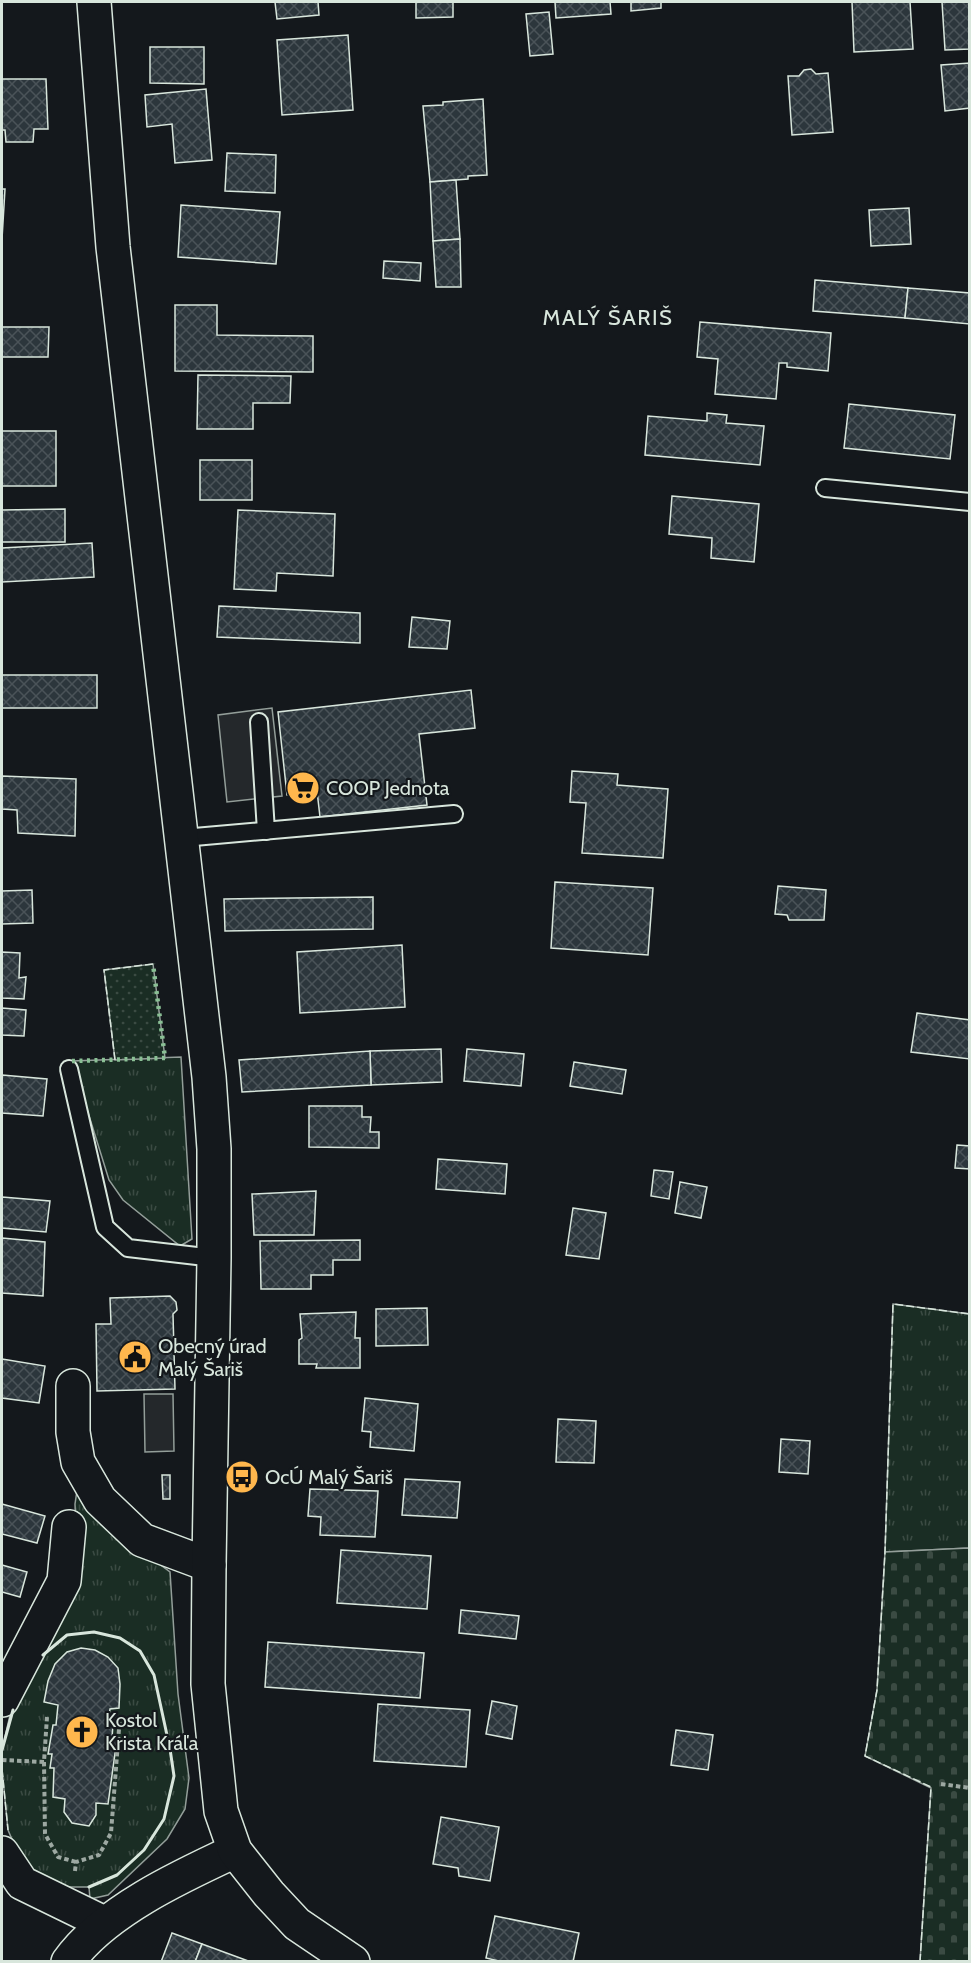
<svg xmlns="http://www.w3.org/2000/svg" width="971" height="1963" font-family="Cabin,sans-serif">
<defs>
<pattern id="grass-tufts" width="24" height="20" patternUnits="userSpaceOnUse" patternTransform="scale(1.5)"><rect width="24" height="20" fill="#1a2d24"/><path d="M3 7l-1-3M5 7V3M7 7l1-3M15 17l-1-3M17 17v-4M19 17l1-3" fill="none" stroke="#3b4b43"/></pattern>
<pattern id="cemetery-stones" width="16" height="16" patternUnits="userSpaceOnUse" patternTransform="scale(1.5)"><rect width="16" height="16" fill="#1a2d24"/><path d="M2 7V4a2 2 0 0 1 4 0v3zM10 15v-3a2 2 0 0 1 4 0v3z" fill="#3b4b43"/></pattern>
<pattern id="park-dots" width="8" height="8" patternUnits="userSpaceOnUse" patternTransform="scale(1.5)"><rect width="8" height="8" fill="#1a2d24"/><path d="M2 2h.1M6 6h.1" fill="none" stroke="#3b4b43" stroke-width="1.8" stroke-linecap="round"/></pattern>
<pattern id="building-cross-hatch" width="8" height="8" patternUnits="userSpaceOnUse" patternTransform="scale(1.5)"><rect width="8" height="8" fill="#2c363c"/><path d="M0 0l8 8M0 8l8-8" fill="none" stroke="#4a5358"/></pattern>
</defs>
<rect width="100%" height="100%" fill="#14181c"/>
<!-- grass -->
<g fill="url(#grass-tufts)" stroke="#939e99" stroke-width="1.5">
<polygon points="181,1057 192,1239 180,1246 123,1200 109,1180 72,1061"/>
<polygon points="893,1304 969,1314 969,1548 885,1552"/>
<polygon points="78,1484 119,1534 170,1572 178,1694 189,1778 185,1809 167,1839 108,1895 90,1899 89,1887 62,1887 28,1868 17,1851 8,1830 2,1769 2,1750 10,1715 25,1680 78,1587 75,1504"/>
</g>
<!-- cemetery -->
<polygon fill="url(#cemetery-stones)" stroke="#939e99" stroke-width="1.5" points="969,1548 969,1961 920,1961 931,1788 865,1756 877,1690 885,1552"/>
<!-- park -->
<polygon fill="url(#park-dots)" stroke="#939e99" stroke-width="1.5" points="153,964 165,1058 115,1060 104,970"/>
<!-- parking -->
<g fill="#24282b" stroke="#939e99" stroke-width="1.5">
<polygon points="272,708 282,796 227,802 218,715"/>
<polygon points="144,1394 173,1394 174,1451 145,1452"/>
</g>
<!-- building -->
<g fill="url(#building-cross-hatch)" stroke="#d8e6dc" stroke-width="1.5">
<polygon points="275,2 318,2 319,15 277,19"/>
<polygon points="416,2 453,2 453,17 416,18"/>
<polygon points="555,2 610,2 611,14 556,18"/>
<polygon points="631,2 661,2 661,8 631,11"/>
<polygon points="852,2 910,2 913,49 854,52"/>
<polygon points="942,2 970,2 970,49 945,50"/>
<polygon points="549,12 553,54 530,56 526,14"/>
<polygon points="348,35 353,110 282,115 277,40"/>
<polygon points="150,47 204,47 204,84 150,83"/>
<polygon points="970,63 970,108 945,111 941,65"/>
<polygon points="811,69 816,74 828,73 833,132 792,135 788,76 799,76 804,70"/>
<polygon points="2,79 46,79 48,129 34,129 33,142 6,142 5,130 2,130"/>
<polygon points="206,89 212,160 175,163 172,124 147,127 145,95"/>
<polygon points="483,99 487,175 468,176 468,179 430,182 423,106 443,105 443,102"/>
<polygon points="227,153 276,155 275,193 225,191"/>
<polygon points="456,180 460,239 433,241 430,182"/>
<polygon points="2,189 5,189 2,239"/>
<polygon points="181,205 280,212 276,264 178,257"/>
<polygon points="909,208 911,244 871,246 869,210"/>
<polygon points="460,239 461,287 436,287 433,241"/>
<polygon points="384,261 421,263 420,281 383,278"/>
<polygon points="815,280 908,288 905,318 813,311"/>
<polygon points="908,288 970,293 970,324 905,318"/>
<polygon points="175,305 217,305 217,335 313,336 313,372 175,371"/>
<polygon points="700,322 831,333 828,371 787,367 787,363 779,363 776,399 715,394 718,359 697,357"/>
<polygon points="2,327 49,327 48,357 2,357"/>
<polygon points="198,375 291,376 290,403 253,403 253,429 197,429"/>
<polygon points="849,404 955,415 950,459 844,448"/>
<polygon points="707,413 727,415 726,423 764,426 760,465 645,455 648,416 707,421"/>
<rect x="2" y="431" width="54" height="55"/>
<rect x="200" y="460" width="52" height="40"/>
<polygon points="672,496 759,504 754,562 711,558 712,538 669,534"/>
<polygon points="65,509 65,542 2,542 2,510"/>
<polygon points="238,510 335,514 333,576 277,573 276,591 234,589"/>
<polygon points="92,543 94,577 2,582 2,548"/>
<polygon points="219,606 360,613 360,643 217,637"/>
<polygon points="412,617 450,621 447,649 409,647"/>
<rect x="2" y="675" width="95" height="33"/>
<polygon points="471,690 475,728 419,734 427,805 320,817 317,791 287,795 278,712"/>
<polygon points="572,771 618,774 617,785 668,789 663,858 582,853 586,803 570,802"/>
<polygon points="2,776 76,779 75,836 18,833 17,810 2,809"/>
<polygon points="555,882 653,888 648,955 551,948"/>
<polygon points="778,886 826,890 824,920 789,920 787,915 775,914"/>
<polygon points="32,890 33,923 2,924 2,891"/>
<polygon points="373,897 373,929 225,931 224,899"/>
<polygon points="402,945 405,1007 300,1013 297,952"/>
<polygon points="2,952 20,953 19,978 26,977 24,999 2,998"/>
<polygon points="2,1008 26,1010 24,1036 2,1035"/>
<polygon points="917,1013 970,1020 970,1059 911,1052"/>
<polygon points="441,1049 442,1082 371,1085 370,1051"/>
<polygon points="467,1049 524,1054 521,1086 464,1081"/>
<polygon points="370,1051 371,1085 242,1092 239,1060"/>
<polygon points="574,1062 626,1070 622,1094 570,1086"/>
<polygon points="2,1075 47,1079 43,1116 2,1113"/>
<polygon points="309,1106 362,1106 362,1117 371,1117 370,1132 379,1132 379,1148 309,1147"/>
<polygon points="957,1145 970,1146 970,1169 955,1168"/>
<polygon points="438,1159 507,1164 505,1194 436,1189"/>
<polygon points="654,1170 673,1172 669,1199 651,1196"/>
<polygon points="680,1182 707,1187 701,1218 675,1213"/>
<polygon points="316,1191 314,1235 254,1235 252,1194"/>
<polygon points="2,1197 50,1201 46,1232 2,1228"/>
<polygon points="573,1208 606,1213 599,1259 566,1255"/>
<polygon points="2,1238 45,1242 43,1296 2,1293"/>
<polygon points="360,1240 360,1260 333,1260 333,1275 311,1275 311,1289 261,1289 260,1241"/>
<polygon points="170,1296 176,1302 177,1310 173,1314 175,1389 97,1391 96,1324 111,1324 110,1298"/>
<polygon points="427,1308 428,1345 376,1346 376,1309"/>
<polygon points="356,1312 355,1338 360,1338 360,1368 316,1368 317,1364 299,1364 299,1340 302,1338 300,1314"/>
<polygon points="2,1359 45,1366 39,1403 2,1398"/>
<polygon points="365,1398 418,1404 414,1451 370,1447 371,1432 362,1431"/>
<polygon points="558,1419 596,1421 594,1463 556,1462"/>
<polygon points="781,1439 810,1441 808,1474 779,1472"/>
<polygon points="162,1475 170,1475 170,1499 163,1499"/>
<polygon points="405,1479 460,1482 457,1518 402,1515"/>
<polygon points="310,1489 378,1491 375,1537 320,1535 321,1517 308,1516"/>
<polygon points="2,1504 45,1516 37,1543 2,1534"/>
<polygon points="341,1550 431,1556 427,1609 337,1603"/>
<polygon points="2,1565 27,1572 20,1597 2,1592"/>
<polygon points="461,1610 519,1616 516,1639 459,1633"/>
<polygon points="268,1642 424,1653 420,1698 265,1687"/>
<polygon points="81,1648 95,1650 108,1657 118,1668 120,1684 119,1708 110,1709 108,1723 113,1724 112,1738 117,1739 108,1804 96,1803 96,1815 89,1826 72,1823 64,1812 65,1799 53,1797 54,1768 50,1768 52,1754 48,1754 53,1725 56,1725 58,1705 44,1702 48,1681 55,1664 67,1652"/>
<polygon points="492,1701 517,1706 512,1739 486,1734"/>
<polygon points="378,1704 470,1710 466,1767 374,1761"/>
<polygon points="676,1730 713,1735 708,1770 671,1765"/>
<polygon points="441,1817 499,1827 490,1881 459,1876 458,1868 433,1864"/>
<polygon points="495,1916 579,1933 573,1962 503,1962 486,1958"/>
<polygon points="172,1933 202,1944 195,1962 161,1962"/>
<polygon points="202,1944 251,1962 195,1962"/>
</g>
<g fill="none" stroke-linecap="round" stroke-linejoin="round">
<defs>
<g id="service">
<polyline points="825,488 970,502"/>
<polyline points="259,722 266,831"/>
<polyline points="183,838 454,814"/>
<polyline points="69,1069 105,1227 128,1248 214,1258"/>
</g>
<g id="minor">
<polyline points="73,1386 73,1432 78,1462 100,1500 142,1540 209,1565"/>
<polyline points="2,1700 64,1581 69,1527"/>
<polyline points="2,1853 22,1883 104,1923"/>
<path d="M68 1962C103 1912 181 1876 235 1851"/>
</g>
<polyline id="tertiary" points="94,2 113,247 209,1077 214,1149 214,1258 209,1565 208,1684 221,1811 235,1851 269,1894 297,1924 353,1962"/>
</defs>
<!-- service casing -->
<use href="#service" stroke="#d8e6dc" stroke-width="20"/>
<!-- minor casing -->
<use href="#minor" stroke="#d8e6dc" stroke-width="36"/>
<!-- tertiary casing -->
<use href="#tertiary" stroke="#d8e6dc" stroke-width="36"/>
<!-- path -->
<g stroke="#9da8a2" stroke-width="4" stroke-dasharray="4.5 3" stroke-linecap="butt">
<polyline points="47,1717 44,1762 45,1834 58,1857 76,1862"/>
<polyline points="2,1760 44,1762"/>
<polyline points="941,1784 970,1788"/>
<polyline points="75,1871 76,1862 99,1855 111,1833 120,1716"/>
</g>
<!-- service -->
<use href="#service" stroke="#14181c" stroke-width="16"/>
<!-- minor -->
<use href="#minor" stroke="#14181c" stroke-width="33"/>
<!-- tertiary -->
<use href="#tertiary" stroke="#14181c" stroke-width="33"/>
<!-- hedge -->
<polyline stroke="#8ac095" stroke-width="4.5" stroke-dasharray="3 4.5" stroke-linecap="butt" points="72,1061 165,1058 153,964"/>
<!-- fence -->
<g stroke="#d8e6dc" stroke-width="1.5" stroke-dasharray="8 3" stroke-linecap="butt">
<polyline points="115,1060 104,970 153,964"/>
<polyline points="2,1769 8,1830"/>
<polyline points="920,1962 931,1787 865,1756 877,1690 885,1552 893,1304 970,1314"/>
</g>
<!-- wall -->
<g stroke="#d8e6dc" stroke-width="3">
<polyline points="43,1655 67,1635 94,1632 120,1638 140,1651 154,1675 170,1749 174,1776 164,1819 144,1850 117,1875 89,1887"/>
<polyline points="2,1750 13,1710"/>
</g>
</g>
<!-- icons -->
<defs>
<symbol id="supermarket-disc" viewBox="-11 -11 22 22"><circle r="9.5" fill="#ffb74d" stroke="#14181c"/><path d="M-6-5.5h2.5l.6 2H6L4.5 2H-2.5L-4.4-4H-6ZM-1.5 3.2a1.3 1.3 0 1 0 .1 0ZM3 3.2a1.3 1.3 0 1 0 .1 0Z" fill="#111"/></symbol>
<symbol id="civic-disc" viewBox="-11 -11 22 22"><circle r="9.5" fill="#ffb74d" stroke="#14181c"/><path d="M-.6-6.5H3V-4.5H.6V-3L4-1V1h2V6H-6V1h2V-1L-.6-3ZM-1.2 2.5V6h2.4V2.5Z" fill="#111"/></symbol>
<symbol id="bus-disc" viewBox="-11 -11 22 22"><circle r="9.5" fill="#ffb74d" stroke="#14181c"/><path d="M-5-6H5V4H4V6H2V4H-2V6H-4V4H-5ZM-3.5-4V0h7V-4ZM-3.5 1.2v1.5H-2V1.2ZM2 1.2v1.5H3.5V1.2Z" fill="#111"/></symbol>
<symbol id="church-disc" viewBox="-11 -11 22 22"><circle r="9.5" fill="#ffb74d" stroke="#14181c"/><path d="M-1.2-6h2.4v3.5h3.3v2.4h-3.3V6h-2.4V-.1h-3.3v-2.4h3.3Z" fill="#111"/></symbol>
</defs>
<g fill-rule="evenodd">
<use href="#supermarket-disc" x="284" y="769" width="38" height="38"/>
<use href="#civic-disc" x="116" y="1338" width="38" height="38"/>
<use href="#bus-disc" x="223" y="1458" width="38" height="38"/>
<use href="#church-disc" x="63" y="1713" width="38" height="38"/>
</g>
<g text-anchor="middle" stroke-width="4.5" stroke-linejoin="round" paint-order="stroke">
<!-- poi labels -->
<g font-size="20" fill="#d8e6dc" stroke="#14181c" text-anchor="start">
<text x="326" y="795">COOP Jednota</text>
<text x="158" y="1353">Obecný úrad<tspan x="158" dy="23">Malý Šariš</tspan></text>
<text x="265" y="1484">OcÚ Malý Šariš</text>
<text x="105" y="1727">Kostol<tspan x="105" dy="23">Krista Kráľa</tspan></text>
</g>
<!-- quarter labels -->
<g font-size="22" letter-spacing="1.5" fill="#d8e6dc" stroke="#14181c">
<text x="608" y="325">MALÝ ŠARIŠ</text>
</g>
</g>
<!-- border -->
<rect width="971" height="1963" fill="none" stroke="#d8e6dc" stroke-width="6"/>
</svg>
